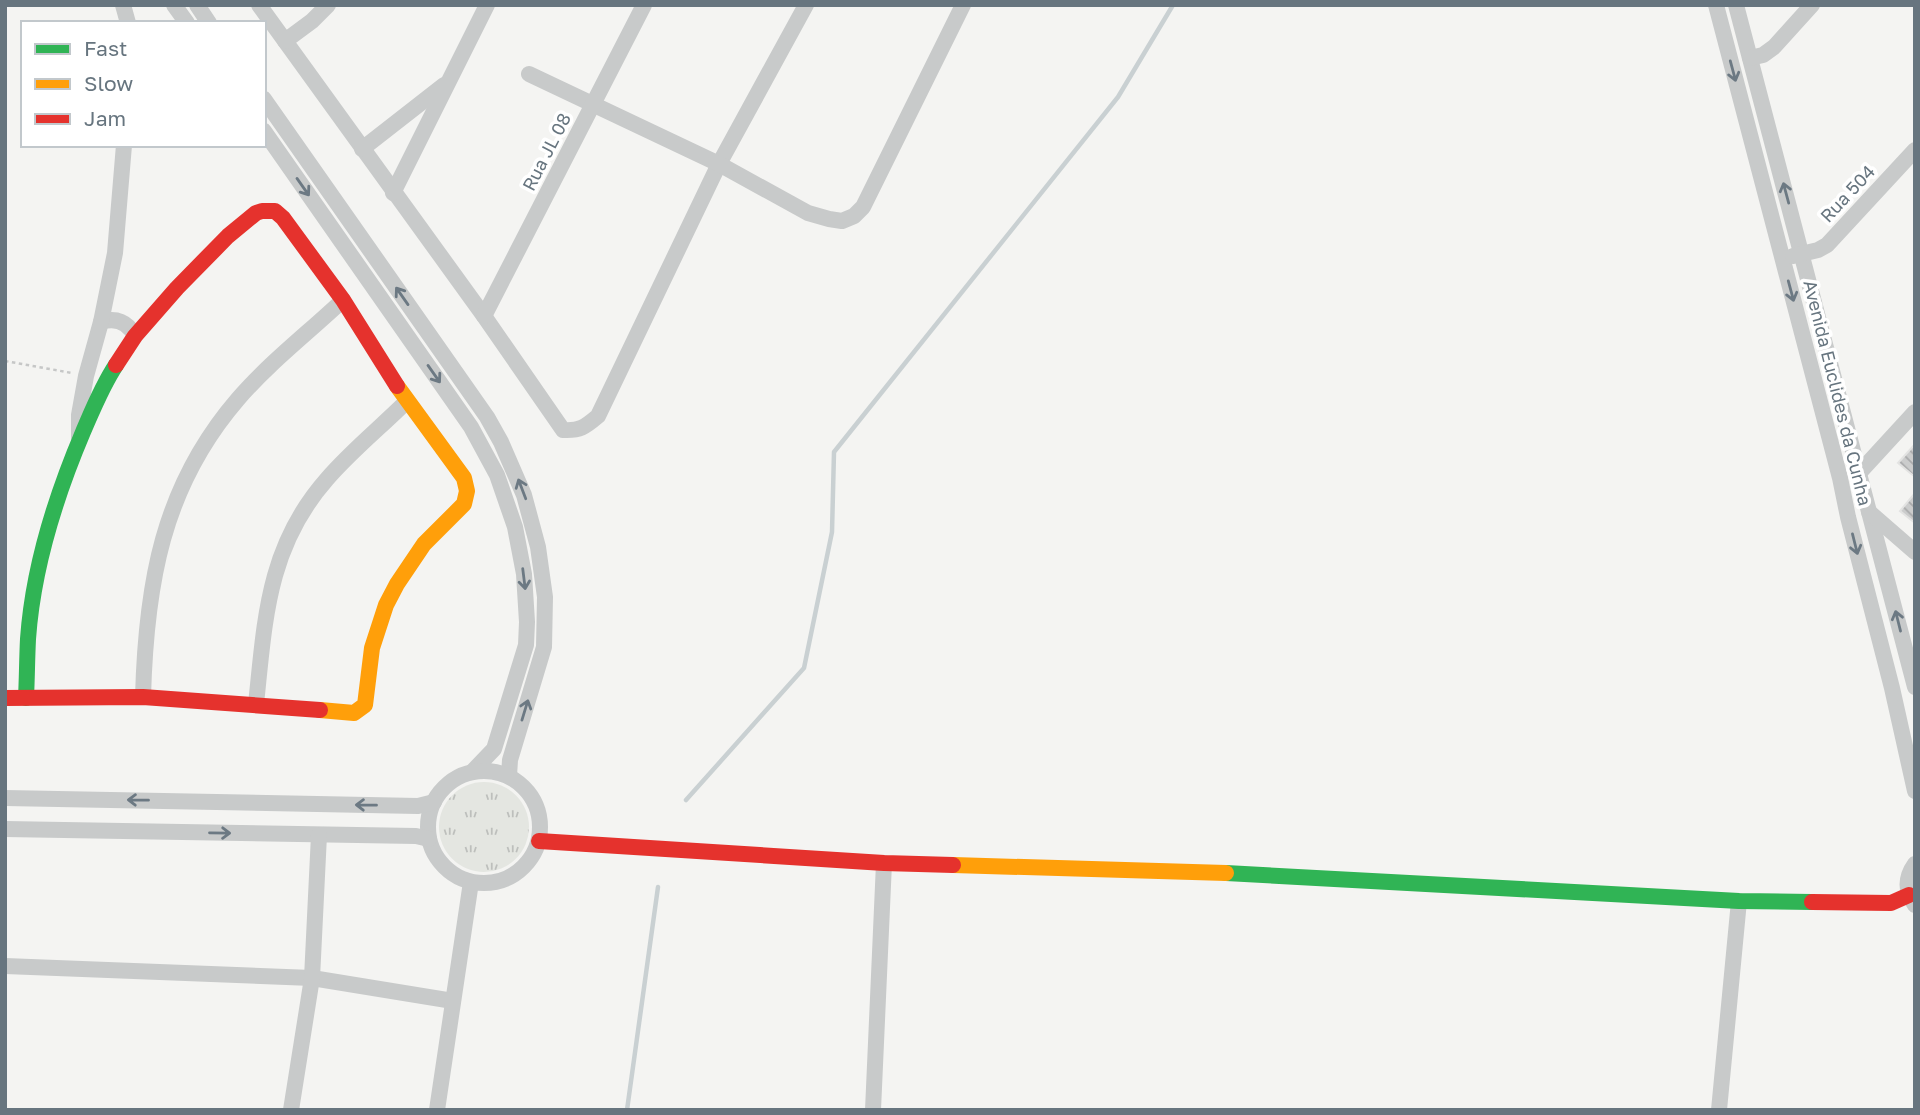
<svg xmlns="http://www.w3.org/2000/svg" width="1920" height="1115" font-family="'Golos Text',sans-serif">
<defs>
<pattern id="grass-tufts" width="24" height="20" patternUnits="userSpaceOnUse" patternTransform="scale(1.75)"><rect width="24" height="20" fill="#e4e6e1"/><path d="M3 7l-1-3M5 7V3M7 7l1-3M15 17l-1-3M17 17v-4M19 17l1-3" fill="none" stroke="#bdbfbc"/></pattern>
<pattern id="building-back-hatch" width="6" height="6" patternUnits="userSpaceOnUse" patternTransform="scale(1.75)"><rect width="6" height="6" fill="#cbcccc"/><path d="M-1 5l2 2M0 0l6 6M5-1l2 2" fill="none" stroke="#a9aaab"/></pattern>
</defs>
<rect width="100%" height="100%" fill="#f4f4f2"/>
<!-- grass -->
<circle fill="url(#grass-tufts)" cx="484" cy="827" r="45"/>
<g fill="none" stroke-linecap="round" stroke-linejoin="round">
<!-- stream -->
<g stroke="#c9d0d2" stroke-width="4.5">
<polyline points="686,800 804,668 832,532 834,452 1118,97 1173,5"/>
<polyline points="627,1110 658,887"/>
</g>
</g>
<!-- building -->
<g fill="url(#building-back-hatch)" stroke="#e3e3e2" stroke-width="2">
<polygon points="1915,444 1915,477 1898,463"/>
<polygon points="1915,493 1915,523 1900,511"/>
</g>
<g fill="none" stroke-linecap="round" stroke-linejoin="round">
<!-- path -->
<polyline stroke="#c6c7c7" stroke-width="2.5" stroke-dasharray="3.5 3.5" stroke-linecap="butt" points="5,361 72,373"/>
<!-- street -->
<g stroke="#c8caca" stroke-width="16">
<polyline points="123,5 128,23"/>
<polyline points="174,5 187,23"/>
<polyline points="197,5 209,23"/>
<path d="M259 5 484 316 563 430C580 431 585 427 598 416L719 164 806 5"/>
<polyline points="1716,5 1840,478 1848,517 1892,688 1915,791"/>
<polyline points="1736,5 1915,687"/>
<polyline points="285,41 312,21 328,5"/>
<polyline points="1750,58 1763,55 1774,47 1812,5"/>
<polyline points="529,74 719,164 808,213 829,219 842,221 854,216 863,207 963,5"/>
<polyline points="264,99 487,417 501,442 524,495 538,547 545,597 544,647 510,760 509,776"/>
<polyline points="264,131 471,427 497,475 515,527 524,574 527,622 526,645 494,749 472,772"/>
<polyline points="362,149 444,85"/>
<polyline points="393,193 487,5"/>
<polyline points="1793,256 1818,250 1827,245 1915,150"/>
<polyline points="484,316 644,5"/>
<path d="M101 322C116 317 128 322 135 336"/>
<polyline points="79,438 79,415 86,376 101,322 115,253 124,145"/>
<polyline points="1859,473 1915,412"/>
<polyline points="1869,512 1915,552"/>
<path d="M143 697C146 585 162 487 238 399 269 363 308 333 343 300"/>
<path d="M256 704C265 620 267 547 327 479 351 451 381 427 407 401"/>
<circle cx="484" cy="827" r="56"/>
<polyline points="5,798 418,806 434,802"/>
<polyline points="5,829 416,836 429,839"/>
<path d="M1915 864C1905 878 1905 891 1915 905"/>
<polyline points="5,966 312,978 453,1001"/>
<polyline points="291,1110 312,978 319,835"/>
<polyline points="437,1110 471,882"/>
<polyline points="873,1110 884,863"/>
<polyline points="1719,1110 1739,901"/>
</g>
<!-- fast -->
<g stroke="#30b455" stroke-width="16">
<path d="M26 698C27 678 27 659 28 639 33 567 55 498 83 432 93 409 102 386 116 365"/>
<polyline points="1226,873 1739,901 1812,902"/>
</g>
<!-- slow -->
<g stroke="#ff9f0a" stroke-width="16">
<polyline points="320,710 354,713 365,705 372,648 386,605 397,584 424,544 464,504 467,491 464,478 397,386"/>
<polyline points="953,865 1226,873"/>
</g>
<!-- jam -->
<g stroke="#e5322d" stroke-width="16">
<polyline points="116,365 135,336 177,288 228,236 256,213 262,211 275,211 283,218 343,300 397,386"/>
<polyline points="5,698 143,697 320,710"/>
<polyline points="539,841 884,863 953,865"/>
<polyline points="1812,902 1891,903 1909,895"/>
</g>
</g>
<!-- one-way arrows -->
<defs><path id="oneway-shaft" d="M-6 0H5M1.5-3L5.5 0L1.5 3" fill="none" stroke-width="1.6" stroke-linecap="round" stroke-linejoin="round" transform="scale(1.75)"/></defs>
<g stroke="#6c7983">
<use href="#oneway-shaft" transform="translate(1733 71) rotate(75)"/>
<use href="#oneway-shaft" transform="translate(303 187) rotate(55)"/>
<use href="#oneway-shaft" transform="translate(1786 193) rotate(-105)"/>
<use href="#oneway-shaft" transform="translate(1791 291) rotate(75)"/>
<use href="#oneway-shaft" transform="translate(402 296) rotate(-125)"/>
<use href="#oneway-shaft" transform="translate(434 374) rotate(55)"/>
<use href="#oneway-shaft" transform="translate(522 489) rotate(-111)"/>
<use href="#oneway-shaft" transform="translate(1855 544) rotate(76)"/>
<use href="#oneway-shaft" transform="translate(524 579) rotate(83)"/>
<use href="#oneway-shaft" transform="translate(1898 621) rotate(-104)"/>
<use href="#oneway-shaft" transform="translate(525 710) rotate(-73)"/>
<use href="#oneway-shaft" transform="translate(138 800) rotate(-179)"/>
<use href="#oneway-shaft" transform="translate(366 805) rotate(-179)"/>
<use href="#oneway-shaft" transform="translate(220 833) rotate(1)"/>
</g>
<g text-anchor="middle" stroke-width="7" stroke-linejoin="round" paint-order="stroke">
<!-- street labels -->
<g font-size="18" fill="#67757f" stroke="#fff">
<text transform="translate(547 152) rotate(-63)" y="6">Rua JL 08</text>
<text transform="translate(1848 194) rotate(-47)" y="6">Rua 504</text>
<text transform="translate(1837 393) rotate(76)" y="6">Avenida Euclides da Cunha</text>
</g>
</g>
<!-- border -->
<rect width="1920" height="1115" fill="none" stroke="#67757f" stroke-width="14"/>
<!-- legend -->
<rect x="21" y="21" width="245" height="126" fill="#ffffff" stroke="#c2c8cc" stroke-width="2"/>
<rect x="35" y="44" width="35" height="10" fill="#30b455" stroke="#c2c8cc" stroke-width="2"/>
<text x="84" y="56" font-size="21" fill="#67757f">Fast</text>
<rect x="35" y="79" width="35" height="10" fill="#ff9f0a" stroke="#c2c8cc" stroke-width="2"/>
<text x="84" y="91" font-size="21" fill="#67757f">Slow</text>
<rect x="35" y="114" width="35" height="10" fill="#e5322d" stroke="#c2c8cc" stroke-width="2"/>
<text x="84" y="126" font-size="21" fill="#67757f">Jam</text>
</svg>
